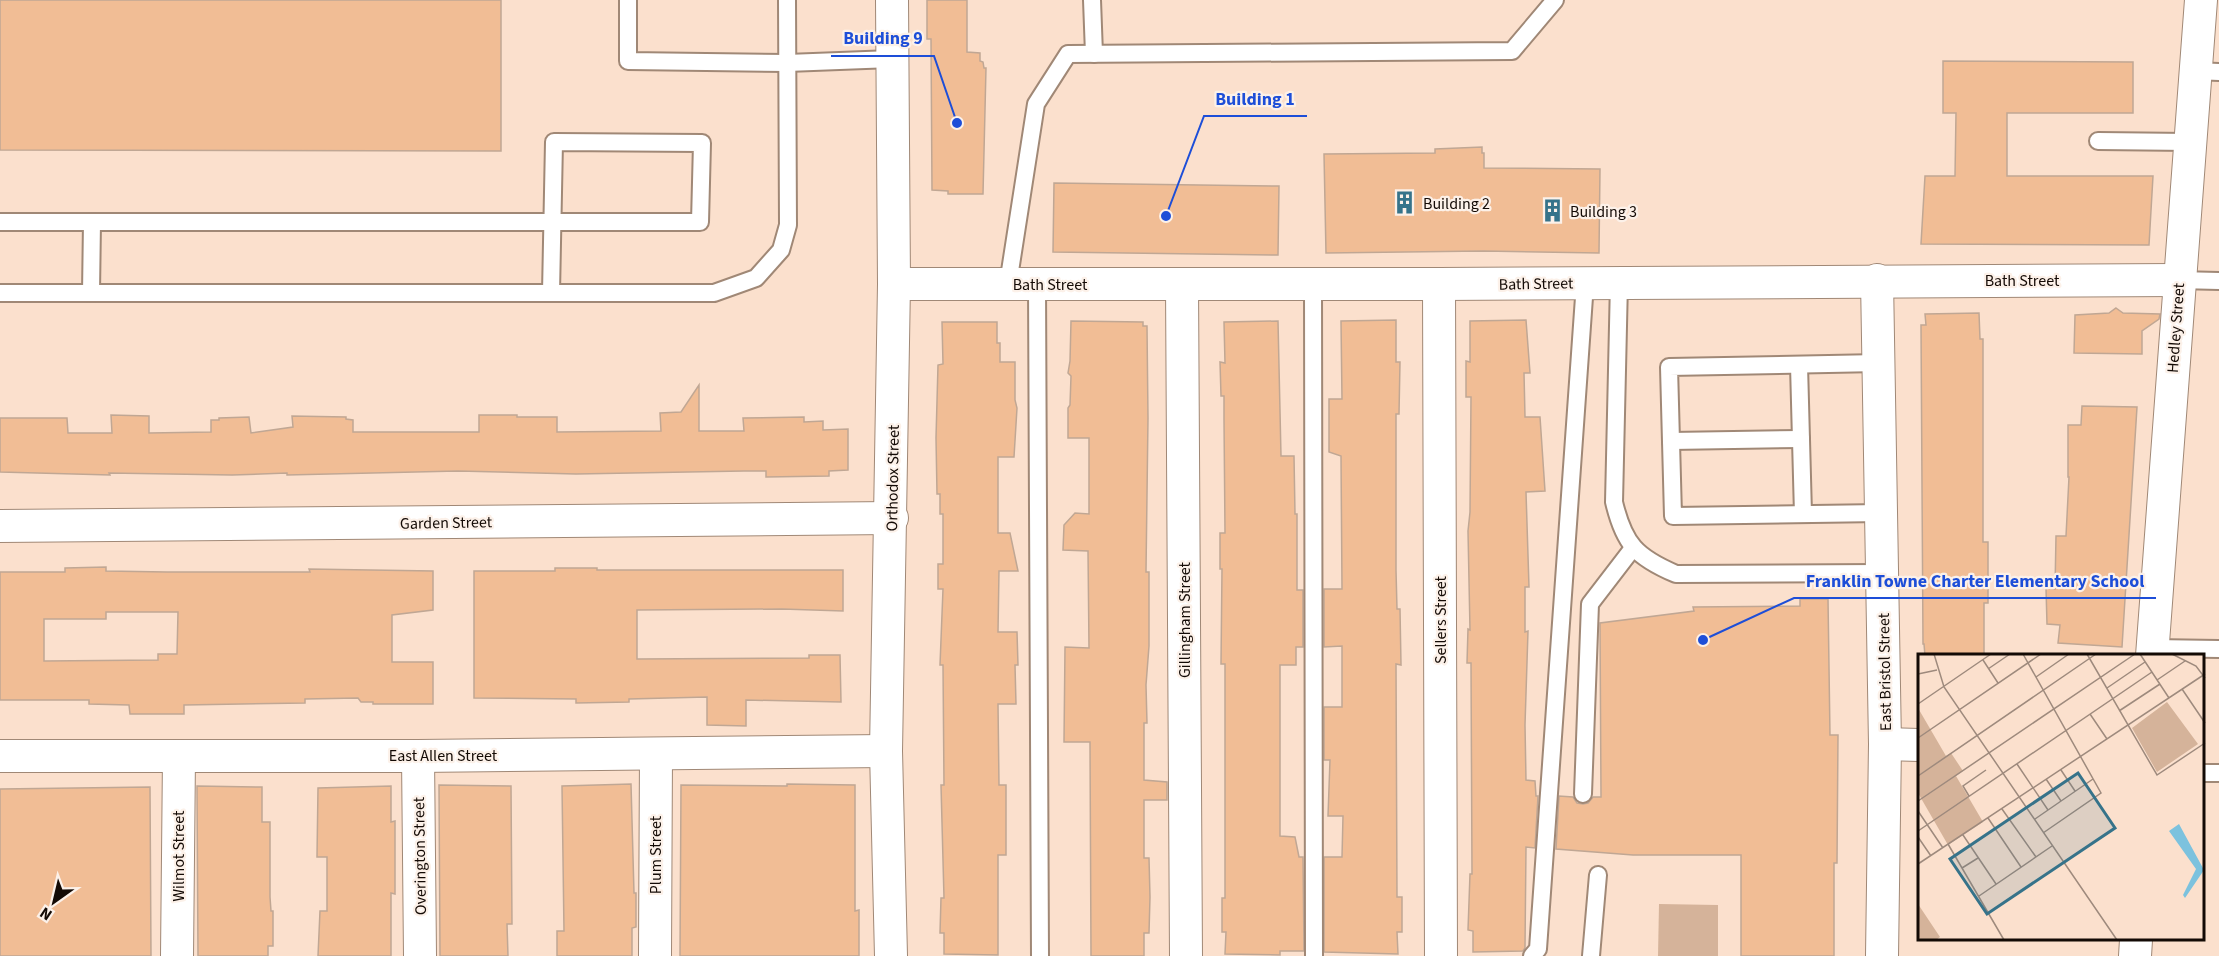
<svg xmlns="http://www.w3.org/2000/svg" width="2219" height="956" font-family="'Source Sans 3',sans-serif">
<rect width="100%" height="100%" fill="#fbe0cd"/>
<!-- green -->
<polygon fill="#d5b39a" points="1659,904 1718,905 1718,956 1658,956"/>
<!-- building -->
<g fill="#f1bd95" stroke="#c0a794" stroke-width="1.5" fill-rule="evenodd">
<polygon points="0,0 501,0 501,151 0,150"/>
<polygon points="927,0 967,0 967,52 980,53 980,61 983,62 984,68 986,68 983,194 948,194 948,191 932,190 931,39 927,39"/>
<polygon points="1943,61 2133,62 2133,113 2007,113 2007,176 2153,176 2149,245 1921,244 1925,176 1955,176 1956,113 1943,113"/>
<polygon points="1482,147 1482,153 1484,153 1484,168 1600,169 1599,253 1483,251 1326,253 1324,154 1435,153 1435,149"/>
<polygon points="1054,183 1279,186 1278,255 1053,252"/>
<polygon points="2116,308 2123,313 2160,314 2159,319 2142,331 2142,354 2074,353 2075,315 2109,313"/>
<polygon points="1979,313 1980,339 1983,339 1983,542 1988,542 1988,603 1984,603 1984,656 1925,656 1924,644 1923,644 1921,325 1926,325 1925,314"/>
<polygon points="1396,320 1396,362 1400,362 1399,414 1396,414 1396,570 1397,609 1400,609 1401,665 1396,664 1397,897 1402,897 1402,932 1397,932 1398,954 1324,952 1324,857 1342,857 1343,816 1328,816 1330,760 1324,760 1324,707 1342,707 1342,646 1324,647 1324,589 1342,589 1341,456 1329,452 1329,399 1342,399 1341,321"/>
<polygon points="1526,320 1530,373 1524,373 1525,417 1540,417 1545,491 1526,492 1529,587 1525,587 1525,632 1528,631 1525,725 1526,780 1535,781 1536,796 1538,796 1535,848 1526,847 1525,948 1523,951 1473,952 1473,931 1468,930 1470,874 1472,874 1471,663 1467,663 1468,629 1470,630 1468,531 1470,512 1471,397 1466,397 1466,361 1470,362 1470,321"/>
<polygon points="1071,321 1143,322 1143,326 1147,326 1148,418 1146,572 1149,572 1149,646 1146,685 1147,723 1144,723 1144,780 1167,782 1167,800 1144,800 1144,858 1149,858 1150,897 1149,933 1144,933 1144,956 1091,956 1090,742 1064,742 1065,647 1089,648 1088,551 1063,550 1064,525 1075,513 1089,514 1089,438 1068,438 1068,408 1070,405 1071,376 1068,373 1070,361"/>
<polygon points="1278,321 1281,456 1294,456 1295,514 1297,514 1297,590 1303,590 1303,647 1296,647 1296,665 1280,665 1280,836 1295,837 1299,857 1303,857 1304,951 1280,951 1280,955 1225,954 1226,932 1222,932 1222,898 1225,898 1225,664 1221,664 1222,569 1220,569 1220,533 1225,533 1224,419 1224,396 1221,396 1220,362 1225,363 1224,322"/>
<polygon points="942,322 997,322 997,343 1000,343 1000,362 1015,362 1015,400 1017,408 1014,457 998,457 998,533 1010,533 1018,571 999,571 998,632 1017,632 1018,665 1015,665 1016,704 998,704 999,785 1006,785 1006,855 998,855 998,955 944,954 944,933 940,933 941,898 944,898 941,785 944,785 943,665 940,665 943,589 938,589 938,564 943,564 943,514 940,514 940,494 937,494 936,438 938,365 943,364"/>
<polygon points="699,385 699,431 744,431 743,418 804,417 804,422 823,421 823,430 848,429 848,470 829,471 829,476 766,477 766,471 744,471 576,474 458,471 287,475 287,473 232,475 109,473 110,475 0,472 0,418 67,418 68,433 112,433 111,415 149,416 149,433 211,432 211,420 219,420 219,418 249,417 251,433 293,427 292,416 346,417 346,419 353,420 353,432 479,432 479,415 517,415 517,417 557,417 557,432 661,431 660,413 681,412"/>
<polygon points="2082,406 2137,407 2122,647 2058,643 2060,625 2047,624 2046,588 2055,589 2056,536 2066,536 2069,477 2068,477 2068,425 2081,425"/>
<path d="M106 567V571L167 572H310L309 569 433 571V610L392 615V662H433V704H373V702H361L358 698 305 699V703L184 705V714H130L129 705 89 704V700H0V572H65V568ZM106 612H178L177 654H158V660L44 661V619H106Z"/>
<polygon points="555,568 597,568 597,570 843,570 843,611 782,609 637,610 637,659 809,658 809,655 840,655 841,702 746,700 746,726 707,725 707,697 629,699 629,702 576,703 576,699 474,698 474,571 555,571"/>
<polygon points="1800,599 1828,599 1830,735 1838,735 1837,863 1834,863 1834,956 1741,956 1741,855 1633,855 1556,849 1559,796 1573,797 1577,803 1583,804 1588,803 1593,797 1601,797 1600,623 1694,611 1693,607 1800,606"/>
<polygon points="631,784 634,893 636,893 636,927 632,928 632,956 557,956 557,931 564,931 562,786"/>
<polygon points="787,784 855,785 855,911 859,910 859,956 680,956 681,785 787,786"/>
<polygon points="439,785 511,786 512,924 507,924 508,956 440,956"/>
<polygon points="197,786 262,787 262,822 270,822 270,897 271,911 273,911 273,946 268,946 268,956 198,956"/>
<polygon points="391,786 391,822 395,821 395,894 391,893 391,956 318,956 320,911 327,911 327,857 317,857 318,788"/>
<polygon points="150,787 151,956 0,956 0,789"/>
</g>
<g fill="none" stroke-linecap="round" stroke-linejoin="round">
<defs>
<g id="service">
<polyline points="628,0 628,61 787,63 892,59"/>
<polyline points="1092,0 1094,54"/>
<polyline points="2195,71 2219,72"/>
<polyline points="2098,141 2189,142"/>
<polyline points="0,222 700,222 702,143 554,142 551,293"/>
<polyline points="2178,280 2219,281"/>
<path d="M1619 282 1614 502C1624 544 1636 557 1676 574L1883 573"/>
<polyline points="1008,284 1036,104 1068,54 1512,51 1555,0"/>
<polyline points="1037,284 1040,956"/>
<polyline points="1313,284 1314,956"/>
<polyline points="0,293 714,293 756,278 781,250 788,225 787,0"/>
<polyline points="91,293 92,222"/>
<polyline points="1879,363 1669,367 1673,516 1881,513"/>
<polyline points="1799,365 1803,514"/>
<polyline points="1671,441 1801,439"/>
<polyline points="2153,648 2219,649"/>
<polyline points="2202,773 2219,773"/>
<polyline points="1583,794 1590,604 1633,548"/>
<polyline points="1532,956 1538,949 1585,283"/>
<polyline points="1591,956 1598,875"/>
</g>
<g id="minor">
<polyline points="1877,280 1885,744 1882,956"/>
<polyline points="894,284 1439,284 2178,280"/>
<polyline points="1439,284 1441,956"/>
<polyline points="1182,285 1186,956"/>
<polyline points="0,526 892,518"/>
<polyline points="2152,656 2201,0"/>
<polyline points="1885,744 1919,745"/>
<polyline points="0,756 418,756 886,751"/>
<polyline points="418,756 420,956"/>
<polyline points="177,956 179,756"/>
<polyline points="655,956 656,754"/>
<polyline points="891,956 886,751 894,284 892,0"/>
<polyline points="2135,956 2136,940"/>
</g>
</defs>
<!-- service casing -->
<use href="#service" stroke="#a08876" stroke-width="20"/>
<!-- minor casing -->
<use href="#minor" stroke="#a08876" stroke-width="34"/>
<!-- service -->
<use href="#service" stroke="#fff" stroke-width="16"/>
<!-- minor -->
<use href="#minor" stroke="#fff" stroke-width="32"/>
</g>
<!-- icons -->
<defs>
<symbol id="building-bare" viewBox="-9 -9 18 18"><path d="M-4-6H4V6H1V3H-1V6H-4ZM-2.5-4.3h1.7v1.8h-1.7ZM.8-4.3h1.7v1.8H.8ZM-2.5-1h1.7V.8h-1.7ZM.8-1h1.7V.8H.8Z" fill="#36738a" stroke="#fcf1e9" stroke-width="2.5" paint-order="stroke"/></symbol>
</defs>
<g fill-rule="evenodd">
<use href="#building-bare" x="1388" y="186" width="33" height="33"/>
<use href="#building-bare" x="1536" y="194" width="33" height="33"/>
</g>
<g text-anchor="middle" stroke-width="4.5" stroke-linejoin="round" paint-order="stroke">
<!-- poi labels -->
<g font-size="16" fill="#130a05" stroke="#fcf1e9" text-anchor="start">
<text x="1423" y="209">Building 2</text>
<text x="1570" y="217">Building 3</text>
</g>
<!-- street labels -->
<g font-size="16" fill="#130a05" stroke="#fcf1e9">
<text x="2022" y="286">Bath Street</text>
<text transform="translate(1536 283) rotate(-1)" y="6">Bath Street</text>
<text x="1050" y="290">Bath Street</text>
<text transform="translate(2175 328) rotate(-86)" y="6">Hedley Street</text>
<text transform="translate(892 478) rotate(-89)" y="6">Orthodox Street</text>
<text transform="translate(446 522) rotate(-1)" y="6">Garden Street</text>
<text transform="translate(1184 620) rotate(-90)" y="6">Gillingham Street</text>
<text transform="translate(1440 620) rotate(-90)" y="6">Sellers Street</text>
<text transform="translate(1884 672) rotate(-91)" y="6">East Bristol Street</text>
<text x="443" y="761">East Allen Street</text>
<text transform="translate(655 855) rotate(-90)" y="6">Plum Street</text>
<text transform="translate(178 856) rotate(-90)" y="6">Wilmot Street</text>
<text transform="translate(419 856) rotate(-91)" y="6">Overington Street</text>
</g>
</g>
<!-- overview -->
<g transform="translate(1918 654)">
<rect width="286" height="286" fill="#fbe0cd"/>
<path d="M249 48 280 90 239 118 214 74ZM0 54 28 102 33 99 45 117 38 122 65 168 30 191 0 139ZM0 250 22 283 18 286H3L0 282Z" fill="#d5b39a"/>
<path d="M261 170 286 216 267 244 265 241 278 215 251 177Z" fill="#7cc2de"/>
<path fill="none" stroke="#9e8a7d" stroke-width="1.5" d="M16 0 26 33 199 286M105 0 183 139 125 179M169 0 239 121 287 89M222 0 251 44M254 0 278 12 287 24M65 6 80 29M70 15 92 0M0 20 19 16M118 23 151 0M239 26 267 7M189 34 227 8M264 35 287 69M0 50 73 0M201 57 242 30M172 60 189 85M0 84 123 0M99 110 130 156M143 116 157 137M0 122 178 0M128 125 143 147M51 142 45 132 68 116M0 147 217 0M84 155 118 203M0 157 25 194M70 164 103 213M117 165 175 125M0 177 234 18M45 181 78 230M0 183 13 202M30 190 86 286M0 210 287 20M44 214 60 204M61 242 134 192"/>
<path fill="#36738a" fill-opacity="0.15" stroke="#36738a" stroke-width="3" d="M160 119 197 174 69 260 32 205Z"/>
<rect width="286" height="286" fill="none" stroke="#130a05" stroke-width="3"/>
</g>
<!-- callouts -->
<path fill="none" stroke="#1d4ed8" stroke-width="2" d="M957 123L934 56H831M1166 216L1204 116H1307M1703 640L1794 598H2156"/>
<g fill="#1d4ed8" stroke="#fcf1e9" stroke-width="2">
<circle cx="957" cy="123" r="6"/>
<circle cx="1166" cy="216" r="6"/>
<circle cx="1703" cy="640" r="6"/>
</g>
<g font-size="18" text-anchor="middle" font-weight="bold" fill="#1d4ed8" stroke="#fcf1e9" stroke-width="4.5" stroke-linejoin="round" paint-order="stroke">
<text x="883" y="44">Building 9</text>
<text x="1255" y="105">Building 1</text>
<text x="1975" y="587">Franklin Towne Charter Elementary School</text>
</g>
<!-- north arrow -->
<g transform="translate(54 902) rotate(214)" stroke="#fcf1e9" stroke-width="4.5" paint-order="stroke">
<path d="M0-4.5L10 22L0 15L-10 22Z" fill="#130a05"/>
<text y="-9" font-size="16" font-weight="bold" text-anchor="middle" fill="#130a05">N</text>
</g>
</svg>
